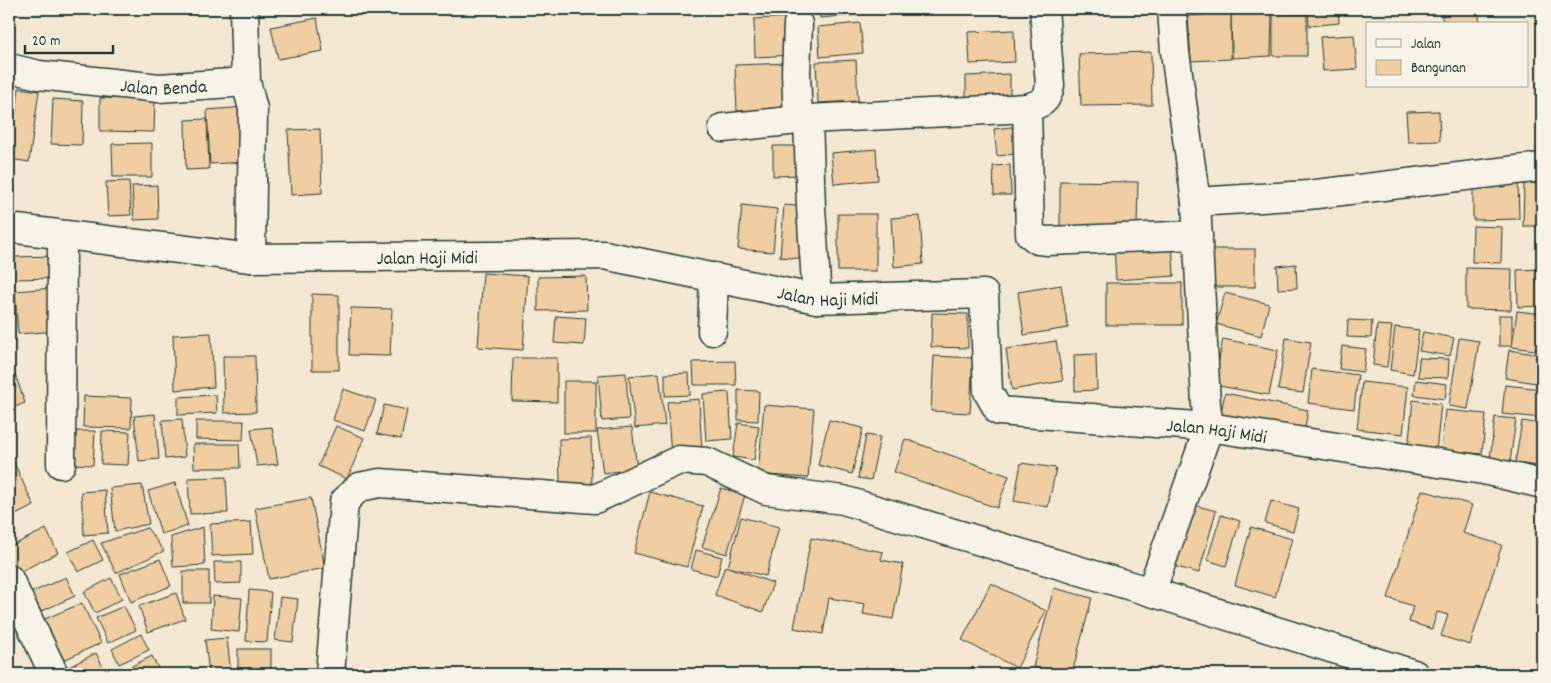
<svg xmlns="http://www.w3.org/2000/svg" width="1551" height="683" font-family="Dekko,sans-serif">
<rect width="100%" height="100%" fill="#f5e8d3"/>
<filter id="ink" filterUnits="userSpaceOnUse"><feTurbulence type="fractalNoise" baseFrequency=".02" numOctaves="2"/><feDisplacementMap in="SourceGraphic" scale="10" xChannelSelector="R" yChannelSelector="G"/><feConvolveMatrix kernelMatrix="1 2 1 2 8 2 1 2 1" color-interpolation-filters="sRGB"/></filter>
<g filter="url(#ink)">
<!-- building -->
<g fill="#f0cea2" stroke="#1f3d34">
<polygon points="819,9 865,9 865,14 820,18"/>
<polygon points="1308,9 1338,9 1339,23 1309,26"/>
<polygon points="1441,9 1478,9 1480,24 1443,24"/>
<polygon points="1272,12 1271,56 1232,58 1231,13"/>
<polygon points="1231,13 1231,59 1191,61 1188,16"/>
<polygon points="1273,13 1307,14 1307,56 1273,56"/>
<polygon points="793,17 794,55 755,57 754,19"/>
<polygon points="317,18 323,51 278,59 271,27"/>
<polygon points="860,23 863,53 820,57 818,27"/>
<polygon points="1014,30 1015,62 970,64 968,32"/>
<polygon points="1354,35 1357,69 1323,71 1320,37"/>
<polygon points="1151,52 1152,105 1081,106 1079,54"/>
<polygon points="856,60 858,101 818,103 816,62"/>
<polygon points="792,63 792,109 737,111 735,65"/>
<polygon points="1010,74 1010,99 966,100 966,76"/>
<polygon points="19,88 39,91 29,162 10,159"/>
<polygon points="100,98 155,99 154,132 100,131"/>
<polygon points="53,99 83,101 82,145 51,144"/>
<polygon points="245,107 247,162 210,164 207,110"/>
<polygon points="1439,111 1440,141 1408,142 1406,112"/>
<polygon points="207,119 209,169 186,170 185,120"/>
<polygon points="1020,126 1023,153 997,156 994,129"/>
<polygon points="320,129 322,193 291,195 288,130"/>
<polygon points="152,143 152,177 113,177 112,144"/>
<polygon points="773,146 803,146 803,175 773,176"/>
<polygon points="876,149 878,180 834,184 831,153"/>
<polygon points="1010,165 1011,195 994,195 993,166"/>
<polygon points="1518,178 1519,219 1473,220 1473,179"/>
<polygon points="129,181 131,215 108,216 106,182"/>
<polygon points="1060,181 1138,182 1137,229 1060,228"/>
<polygon points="1524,183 1542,184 1542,226 1523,226"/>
<polygon points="157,185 158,219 134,220 132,186"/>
<polygon points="742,205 777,209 773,252 738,249"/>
<polygon points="784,205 808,207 805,259 780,257"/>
<rect x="838" y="214" width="38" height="57"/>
<polygon points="920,216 923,264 894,267 891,218"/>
<polygon points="1473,226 1502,227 1501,263 1472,262"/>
<polygon points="1172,243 1174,276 1116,280 1114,247"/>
<rect x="1211" y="249" width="44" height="38"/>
<polygon points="59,256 60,278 10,279 10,257"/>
<polygon points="1296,264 1297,288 1278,289 1277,266"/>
<polygon points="1466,268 1512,269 1511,310 1466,309"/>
<polygon points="1542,269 1542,306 1518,307 1517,270"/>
<polygon points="483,273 528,276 523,350 478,347"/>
<polygon points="586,276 587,310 538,311 538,277"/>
<rect x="1106" y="283" width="76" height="42"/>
<polygon points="1061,285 1068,328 1024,335 1018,292"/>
<polygon points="54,288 57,331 18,334 15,291"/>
<polygon points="1225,293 1269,304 1261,336 1216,324"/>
<polygon points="312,294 339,295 339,370 312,370"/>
<polygon points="351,308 392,309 390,356 349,355"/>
<polygon points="1517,311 1542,314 1542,351 1512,347"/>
<polygon points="932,313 968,314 968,348 931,347"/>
<rect x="1499" y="315" width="13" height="31"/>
<polygon points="556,316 586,318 584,345 554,343"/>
<polygon points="1348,320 1372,321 1371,338 1347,337"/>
<polygon points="1377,325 1392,326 1387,367 1373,365"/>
<polygon points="1395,327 1419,330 1413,374 1390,370"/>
<polygon points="1423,332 1454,338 1450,356 1419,351"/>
<polygon points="211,333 214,387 175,390 173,335"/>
<polygon points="1286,338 1311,342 1303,393 1278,390"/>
<polygon points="1459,338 1479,341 1468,409 1449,406"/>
<polygon points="1223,339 1278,350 1269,395 1214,385"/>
<polygon points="1056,341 1063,381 1012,390 1006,349"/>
<polygon points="1342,346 1366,349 1363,372 1339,369"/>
<polygon points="1509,350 1542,355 1542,384 1505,378"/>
<polygon points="1096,354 1097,390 1075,391 1074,355"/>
<polygon points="223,356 255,356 256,412 224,413"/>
<polygon points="934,356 973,358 970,413 931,411"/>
<polygon points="513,358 557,358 557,402 512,401"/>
<polygon points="1419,358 1449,359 1448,378 1418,377"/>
<polygon points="735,361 736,385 694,385 693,362"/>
<polygon points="1312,369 1358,375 1354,409 1308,403"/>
<polygon points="14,371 25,403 12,408 9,398 9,373"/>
<polygon points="626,373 629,419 602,421 598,375"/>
<polygon points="659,373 665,425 635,428 629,376"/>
<polygon points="689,373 690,395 665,396 665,374"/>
<polygon points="1416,380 1447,384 1445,399 1414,395"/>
<rect x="564" y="381" width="32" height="52"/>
<polygon points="1362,382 1408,387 1403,434 1357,429"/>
<polygon points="1505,385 1542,389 1542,418 1502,414"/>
<polygon points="343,389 376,400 365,431 333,420"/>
<polygon points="738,390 759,391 758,421 738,420"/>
<polygon points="729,392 732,439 706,441 703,394"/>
<polygon points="1225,393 1308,410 1304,434 1220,417"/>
<polygon points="216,395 217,413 178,415 178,397"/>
<polygon points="84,396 132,398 131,428 83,427"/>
<polygon points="699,399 702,453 671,455 667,402"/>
<polygon points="1413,400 1441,404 1436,452 1408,449"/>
<polygon points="384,405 407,410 401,439 377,434"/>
<polygon points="764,405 814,409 808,478 758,474"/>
<polygon points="1445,410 1486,414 1482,454 1441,450"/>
<polygon points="155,414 159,459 139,461 134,416"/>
<polygon points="1495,417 1516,419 1510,462 1490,459"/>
<polygon points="182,419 185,457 165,459 162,420"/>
<polygon points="829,420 863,428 852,474 818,465"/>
<polygon points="196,421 244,421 243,440 196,439"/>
<polygon points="1522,421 1542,424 1542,435 1538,466 1515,463"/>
<polygon points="738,423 759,426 754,460 733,457"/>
<polygon points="336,426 364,438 347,479 318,466"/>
<polygon points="272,427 278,464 257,466 251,429"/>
<polygon points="632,427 637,469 603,473 597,430"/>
<polygon points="76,431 95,431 93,465 74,464"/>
<polygon points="102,431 130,432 128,465 101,464"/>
<polygon points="866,435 880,437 871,480 858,478"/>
<polygon points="591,438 592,485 560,485 559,439"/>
<polygon points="905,439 1009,476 997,508 894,472"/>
<polygon points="193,444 239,444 240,468 194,468"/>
<polygon points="10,454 34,506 9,518 9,455"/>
<polygon points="1021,463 1056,468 1048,507 1014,501"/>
<polygon points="226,477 228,513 190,514 188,478"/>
<polygon points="175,483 188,526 161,534 148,491"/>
<polygon points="142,485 149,524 115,531 110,488"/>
<polygon points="721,488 745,495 727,554 702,547"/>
<polygon points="105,490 108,533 84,535 81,492"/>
<polygon points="1422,490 1472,505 1463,533 1502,545 1470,645 1441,636 1448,615 1437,612 1432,629 1409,622 1413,606 1388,598"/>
<polygon points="650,492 703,506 687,567 634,553"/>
<polygon points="311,498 325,568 269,579 255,508"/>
<polygon points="1271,501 1299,509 1293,531 1265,523"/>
<polygon points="1187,503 1216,511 1199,573 1170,565"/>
<polygon points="1221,515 1240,521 1226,566 1207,560"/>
<polygon points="741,517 779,527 766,576 728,567"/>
<polygon points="251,522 253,554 212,556 210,524"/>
<polygon points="203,527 205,565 173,567 171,537"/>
<polygon points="1251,527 1292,539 1275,597 1235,585"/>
<polygon points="147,528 164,551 116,573 101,543"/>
<polygon points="46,529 58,553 15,574 9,562 9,547"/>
<polygon points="811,538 883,552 881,560 903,564 893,619 863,614 865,604 829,598 823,634 794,628"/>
<polygon points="93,540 103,560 78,572 68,552"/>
<polygon points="696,550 722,557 717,576 691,569"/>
<polygon points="160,559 171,586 131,602 120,574"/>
<polygon points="214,562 241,562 241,583 215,584"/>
<polygon points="725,566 773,583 763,612 715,595"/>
<rect x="183" y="571" width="26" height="32"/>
<polygon points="66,577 75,596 33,615 24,596"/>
<polygon points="111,578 122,599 95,613 84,592"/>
<polygon points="991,583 1046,611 1017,668 962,640"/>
<polygon points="1054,588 1092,598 1072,674 1061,674 1033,667"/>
<polygon points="249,590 271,592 267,642 246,641"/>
<polygon points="176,593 185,619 148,632 139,606"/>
<polygon points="213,596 242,598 239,632 211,629"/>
<polygon points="280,597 298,599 293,642 275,640"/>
<polygon points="82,603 101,643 57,663 38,622"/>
<polygon points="124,606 136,630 108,643 96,618"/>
<polygon points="141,634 149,650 119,664 112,649"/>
<polygon points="227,638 231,674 209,674 205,640"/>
<rect x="238" y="649" width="33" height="25"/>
<polygon points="96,653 106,673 63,674 61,671"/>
<polygon points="152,656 161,674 126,674 124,670"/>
</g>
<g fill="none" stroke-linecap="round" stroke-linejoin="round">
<defs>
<g id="minor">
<polyline points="244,9 246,82 253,109 251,258"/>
<polyline points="798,24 796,73 798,120"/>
<path id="s1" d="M9 68 39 75 159 88 246 82"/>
<polyline points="1027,108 1030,234 1038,240 1048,241 1198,235"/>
<polyline points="808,119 811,207 817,299"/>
<path d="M723 128 808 119 1027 108C1042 103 1047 102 1050 85L1044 9"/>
<polyline points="1196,202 1308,195 1542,167"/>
<path id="s2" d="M9 228 251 258 604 255 817 299 984 294 988 392 999 411 1209 427 1483 470 1542 484"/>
<polyline points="712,331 714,277"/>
<polyline points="61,464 62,235"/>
<polyline points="9,579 54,674"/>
<polyline points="1151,592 1209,427 1206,405 1196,202 1175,52 1172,9"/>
<polyline points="330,674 344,502 359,487 380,483 595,499 679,460 707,462 766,490 843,500 1151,592 1414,674"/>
</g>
</defs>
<!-- minor casing -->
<use href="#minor" stroke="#1f3d34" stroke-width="31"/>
<!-- minor -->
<use href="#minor" stroke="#f7f3e8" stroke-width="28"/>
</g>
</g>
<g text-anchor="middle" stroke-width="4" stroke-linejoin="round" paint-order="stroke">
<!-- street labels -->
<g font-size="19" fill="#1f3d34" stroke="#f7f3e8">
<text dy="7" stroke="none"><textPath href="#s1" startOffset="156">Jalan Benda</textPath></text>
<text dy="7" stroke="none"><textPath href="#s2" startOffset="420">Jalan Haji Midi</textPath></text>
<text dy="7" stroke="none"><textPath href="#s2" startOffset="825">Jalan Haji Midi</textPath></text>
<text dy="7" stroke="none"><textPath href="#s2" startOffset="1320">Jalan Haji Midi</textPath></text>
</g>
</g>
<!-- margin -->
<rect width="1551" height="683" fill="none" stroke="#f7f3e8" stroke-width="30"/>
<rect x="15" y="15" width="1521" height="653" fill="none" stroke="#1f3d34" stroke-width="2" filter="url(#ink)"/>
<!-- legend -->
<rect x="1366" y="22" width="162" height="65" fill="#f7f3e8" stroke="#a1aaa0"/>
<rect x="1376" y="39" width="25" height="8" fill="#f7f3e8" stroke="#a1aaa0"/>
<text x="1411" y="48" font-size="15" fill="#1f3d34">Jalan</text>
<rect x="1376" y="60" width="25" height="15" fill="#f0cea2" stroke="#a1aaa0"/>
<text x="1411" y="72" font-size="15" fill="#1f3d34">Bangunan</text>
<!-- scale -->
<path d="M25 45v8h88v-8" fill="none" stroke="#1f3d34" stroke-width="2.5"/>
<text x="32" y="45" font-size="15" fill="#1f3d34" stroke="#f7f3e8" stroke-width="4" paint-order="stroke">20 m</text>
</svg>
